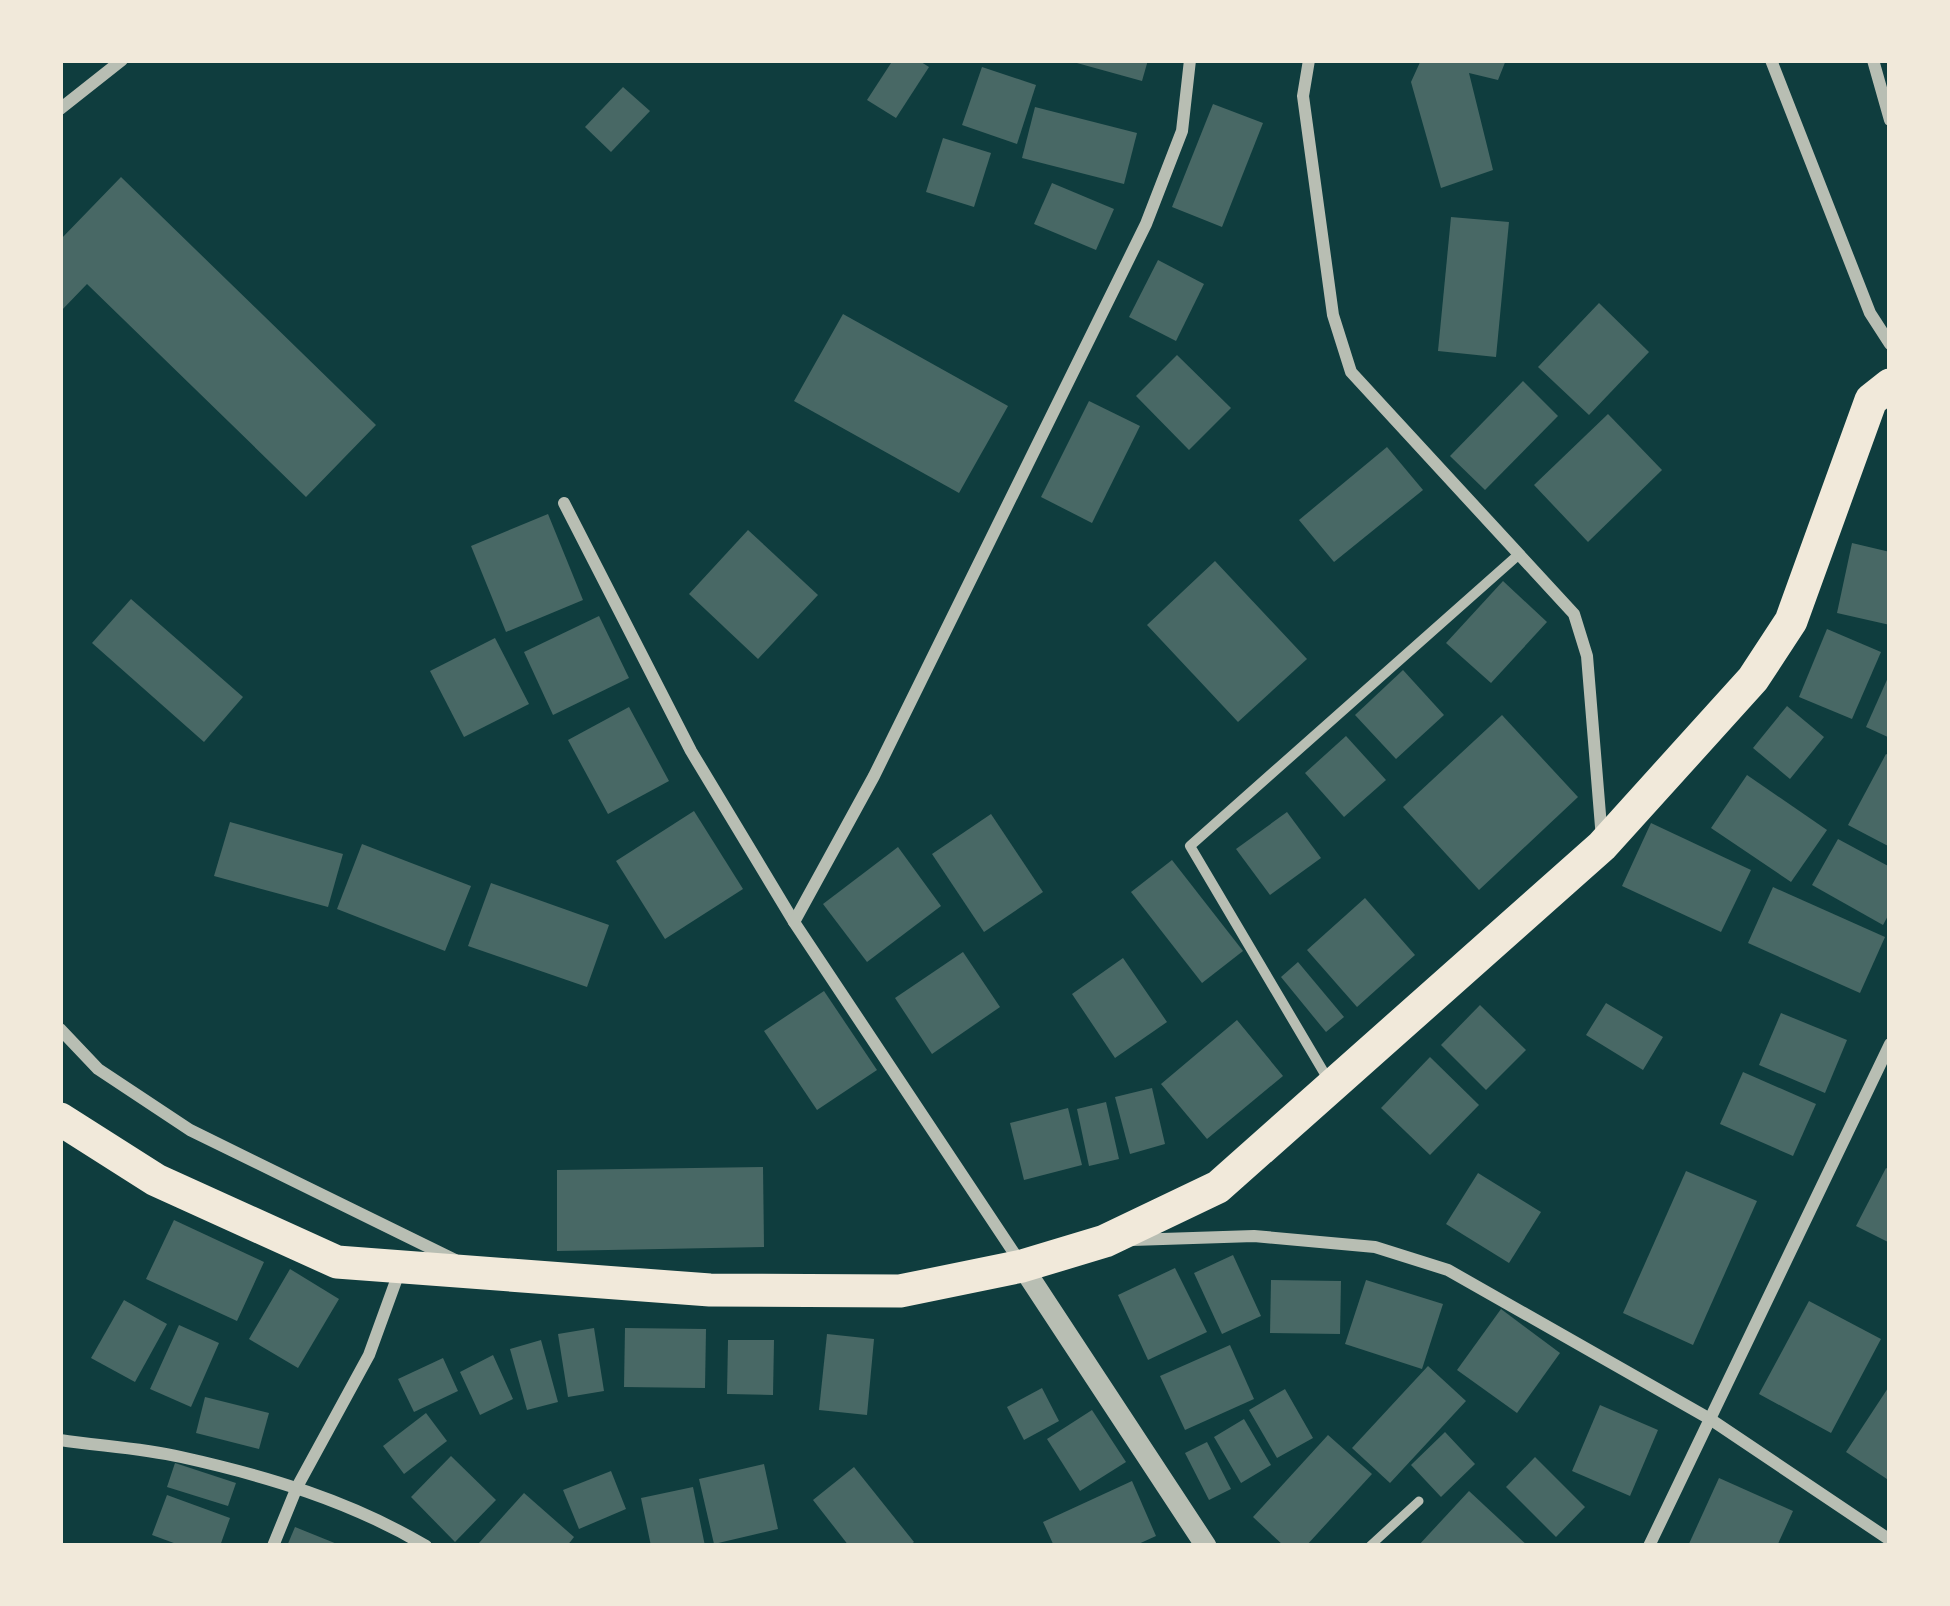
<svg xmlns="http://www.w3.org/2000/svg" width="1950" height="1606" font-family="'PT Sans Narrow',sans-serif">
<rect width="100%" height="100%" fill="#0f3d3e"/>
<!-- building -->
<g fill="#486865">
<polygon points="893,60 918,60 929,67 896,118 867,100"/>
<polygon points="1066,60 1148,60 1142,81"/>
<polygon points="1421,60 1506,60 1498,80 1469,73 1493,170 1441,188 1411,82"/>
<polygon points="982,67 1036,85 1017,144 962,125"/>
<polygon points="623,87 650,111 611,152 585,127"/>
<polygon points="1213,104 1263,123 1222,227 1172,207"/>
<polygon points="1035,107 1137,133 1124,184 1022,158"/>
<polygon points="943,138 991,153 974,207 926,192"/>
<polygon points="121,177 376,425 306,497 87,284 60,312 60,240"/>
<polygon points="1052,183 1114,209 1096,250 1034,224"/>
<polygon points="1451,217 1509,222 1496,357 1438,351"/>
<polygon points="1158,260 1204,284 1176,341 1129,317"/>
<polygon points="1599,303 1649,352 1589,415 1538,367"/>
<polygon points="843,314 1008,406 959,493 794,401"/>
<polygon points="1177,355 1231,408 1189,450 1136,396"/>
<polygon points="1523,381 1558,416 1485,490 1450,456"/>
<polygon points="1089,401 1140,426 1092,523 1041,497"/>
<polygon points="1608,414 1662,470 1588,542 1534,485"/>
<polygon points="1387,447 1423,490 1334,562 1299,520"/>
<polygon points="548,514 583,600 506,632 471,546"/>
<polygon points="748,530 818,595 758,659 689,594"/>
<polygon points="1852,543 1890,552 1890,625 1837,613"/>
<polygon points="1215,561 1307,659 1238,722 1147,625"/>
<polygon points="1503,581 1547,622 1491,683 1446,643"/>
<polygon points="131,599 243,697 204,742 92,643"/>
<polygon points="599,616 629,678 553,715 524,652"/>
<polygon points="1827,629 1881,652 1852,719 1799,697"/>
<polygon points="495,638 529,704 464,737 430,671"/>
<polygon points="1403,670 1444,715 1396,759 1355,715"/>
<polygon points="1890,673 1890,738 1866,727"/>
<polygon points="1787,706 1824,737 1790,779 1753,748"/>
<polygon points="629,707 669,781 608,814 568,740"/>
<polygon points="1502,715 1578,797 1479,890 1403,807"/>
<polygon points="1346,736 1386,780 1344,817 1305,773"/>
<polygon points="1886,754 1890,756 1890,847 1848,825"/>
<polygon points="1747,775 1827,830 1791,882 1711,828"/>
<polygon points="694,811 743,889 665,939 616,861"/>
<polygon points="1287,812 1321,858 1270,895 1236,849"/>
<polygon points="991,814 1043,892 984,932 932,854"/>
<polygon points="230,822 343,854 328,907 214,876"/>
<polygon points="1651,823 1751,870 1721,932 1622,886"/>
<polygon points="1838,839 1890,867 1890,912 1883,925 1812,885"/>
<polygon points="362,844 471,886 445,951 337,909"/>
<polygon points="898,847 941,906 867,962 823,904"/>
<polygon points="1172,860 1243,951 1202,983 1131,892"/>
<polygon points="491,883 609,925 587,987 468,946"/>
<polygon points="1773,887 1885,937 1860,993 1748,943"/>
<polygon points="1365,898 1415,955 1357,1007 1307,950"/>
<polygon points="963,952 1000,1007 932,1054 895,998"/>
<polygon points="1123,958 1167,1022 1115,1058 1072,994"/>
<polygon points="1298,962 1344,1017 1326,1032 1281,977"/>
<polygon points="824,991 877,1070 817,1110 764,1031"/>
<polygon points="1606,1003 1663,1037 1643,1070 1586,1035"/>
<polygon points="1480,1005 1526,1050 1486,1090 1441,1045"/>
<polygon points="1781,1013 1847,1040 1825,1093 1759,1065"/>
<polygon points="1237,1020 1283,1076 1207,1139 1161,1084"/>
<polygon points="1430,1057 1479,1105 1430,1155 1381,1108"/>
<polygon points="1743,1072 1816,1104 1793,1156 1720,1124"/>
<polygon points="1152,1088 1165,1144 1130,1154 1115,1097"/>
<polygon points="1106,1102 1119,1159 1089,1166 1077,1109"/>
<polygon points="1068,1108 1082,1165 1024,1180 1010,1123"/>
<polygon points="763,1167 764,1247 557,1251 557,1170"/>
<polygon points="1886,1168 1890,1170 1890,1243 1856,1226"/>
<polygon points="1686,1171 1757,1201 1693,1345 1623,1313"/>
<polygon points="1478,1173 1541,1212 1509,1263 1446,1224"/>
<polygon points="174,1220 264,1262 237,1321 146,1279"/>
<polygon points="1233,1255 1261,1316 1222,1334 1194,1273"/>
<polygon points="1175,1268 1207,1332 1148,1360 1118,1295"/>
<polygon points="290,1269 339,1299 298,1368 249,1339"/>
<polygon points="1271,1280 1341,1281 1340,1334 1270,1333"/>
<polygon points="1366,1280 1443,1304 1422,1369 1345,1344"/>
<polygon points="124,1300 167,1324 135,1382 91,1358"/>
<polygon points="1809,1301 1881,1339 1831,1433 1759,1394"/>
<polygon points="1501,1309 1560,1353 1517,1413 1457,1370"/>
<polygon points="179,1325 219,1343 191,1407 150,1389"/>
<polygon points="594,1328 604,1391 568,1397 558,1334"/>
<polygon points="625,1328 706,1329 705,1388 624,1387"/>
<polygon points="827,1334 874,1339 867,1415 819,1410"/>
<polygon points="541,1340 558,1402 527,1410 510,1349"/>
<polygon points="728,1340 774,1340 773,1395 727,1394"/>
<polygon points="1230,1345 1254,1399 1185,1430 1160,1376"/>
<polygon points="493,1355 513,1399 480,1415 460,1372"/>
<polygon points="443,1358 458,1391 414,1412 398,1379"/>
<polygon points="1428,1366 1466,1401 1390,1483 1352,1448"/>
<polygon points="1890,1385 1890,1481 1846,1452"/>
<polygon points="1042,1388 1059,1421 1024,1440 1007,1407"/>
<polygon points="1285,1389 1313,1438 1277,1458 1249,1410"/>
<polygon points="205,1397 269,1413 259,1449 196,1433"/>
<polygon points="1600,1405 1658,1430 1630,1496 1572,1471"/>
<polygon points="1092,1410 1126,1462 1080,1491 1047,1439"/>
<polygon points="426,1413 447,1441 404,1474 383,1446"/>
<polygon points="1244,1419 1271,1465 1241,1483 1214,1437"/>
<polygon points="1445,1432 1475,1464 1441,1497 1411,1465"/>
<polygon points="1328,1435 1372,1474 1306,1546 1284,1546 1253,1517"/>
<polygon points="1207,1442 1231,1489 1209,1500 1185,1453"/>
<polygon points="451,1456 496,1500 455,1542 411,1497"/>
<polygon points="1535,1457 1585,1507 1556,1537 1506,1487"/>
<polygon points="175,1463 236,1483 228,1506 167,1487"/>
<polygon points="764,1464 778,1529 714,1544 699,1479"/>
<polygon points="854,1467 914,1542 909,1546 849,1546 813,1500"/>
<polygon points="611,1471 626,1509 579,1529 563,1490"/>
<polygon points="1719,1478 1793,1511 1777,1546 1688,1546"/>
<polygon points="1132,1481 1156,1536 1134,1546 1054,1546 1043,1522"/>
<polygon points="693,1487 705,1546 651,1546 641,1498"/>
<polygon points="1469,1491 1528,1546 1418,1546"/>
<polygon points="524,1493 574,1537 567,1546 482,1546 479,1543"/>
<polygon points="167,1495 230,1518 220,1546 182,1546 152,1535"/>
<polygon points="295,1527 342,1546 287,1546"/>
</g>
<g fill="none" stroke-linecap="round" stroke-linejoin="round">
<!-- service -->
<polyline stroke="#b8beb3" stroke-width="9" points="1370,1546 1419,1501"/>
<!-- pedestrian -->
<polyline stroke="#b8beb3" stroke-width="10" points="1329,1081 1190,846 1517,556"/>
<!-- minor -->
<g stroke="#b8beb3" stroke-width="12">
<polyline points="1309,60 1303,96 1333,315 1351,372 1574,614 1587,656 1602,839"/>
<polyline points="1771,60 1870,313 1890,344"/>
<polyline points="1873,60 1890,120"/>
<polyline points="60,109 122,60"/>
<polyline points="564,503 691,751 794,922"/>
<polyline points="60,1029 98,1069 190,1130 455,1260"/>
<polyline points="1132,1240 1254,1236 1375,1247 1448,1270 1710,1419 1890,1540"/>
<polyline points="1020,1262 794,922 874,776 1146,224 1182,131 1190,60"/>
<path d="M60 1440C100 1446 141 1448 181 1457 267 1476 350 1501 426 1546"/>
<polyline points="273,1546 297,1487 369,1355 401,1267"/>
<polyline points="1649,1546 1890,1044"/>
</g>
<!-- tertiary -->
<polyline stroke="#b8beb3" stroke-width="21" points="1022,1266 1206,1546"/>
<!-- trunk -->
<polyline stroke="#f1e9da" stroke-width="33" points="60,1119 156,1180 337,1262 710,1290 900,1291 1022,1266 1105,1241 1218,1187 1602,846 1753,679 1791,621 1871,400 1890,385"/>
</g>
<!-- border -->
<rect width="1950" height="1606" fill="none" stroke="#f1e9da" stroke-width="126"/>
</svg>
